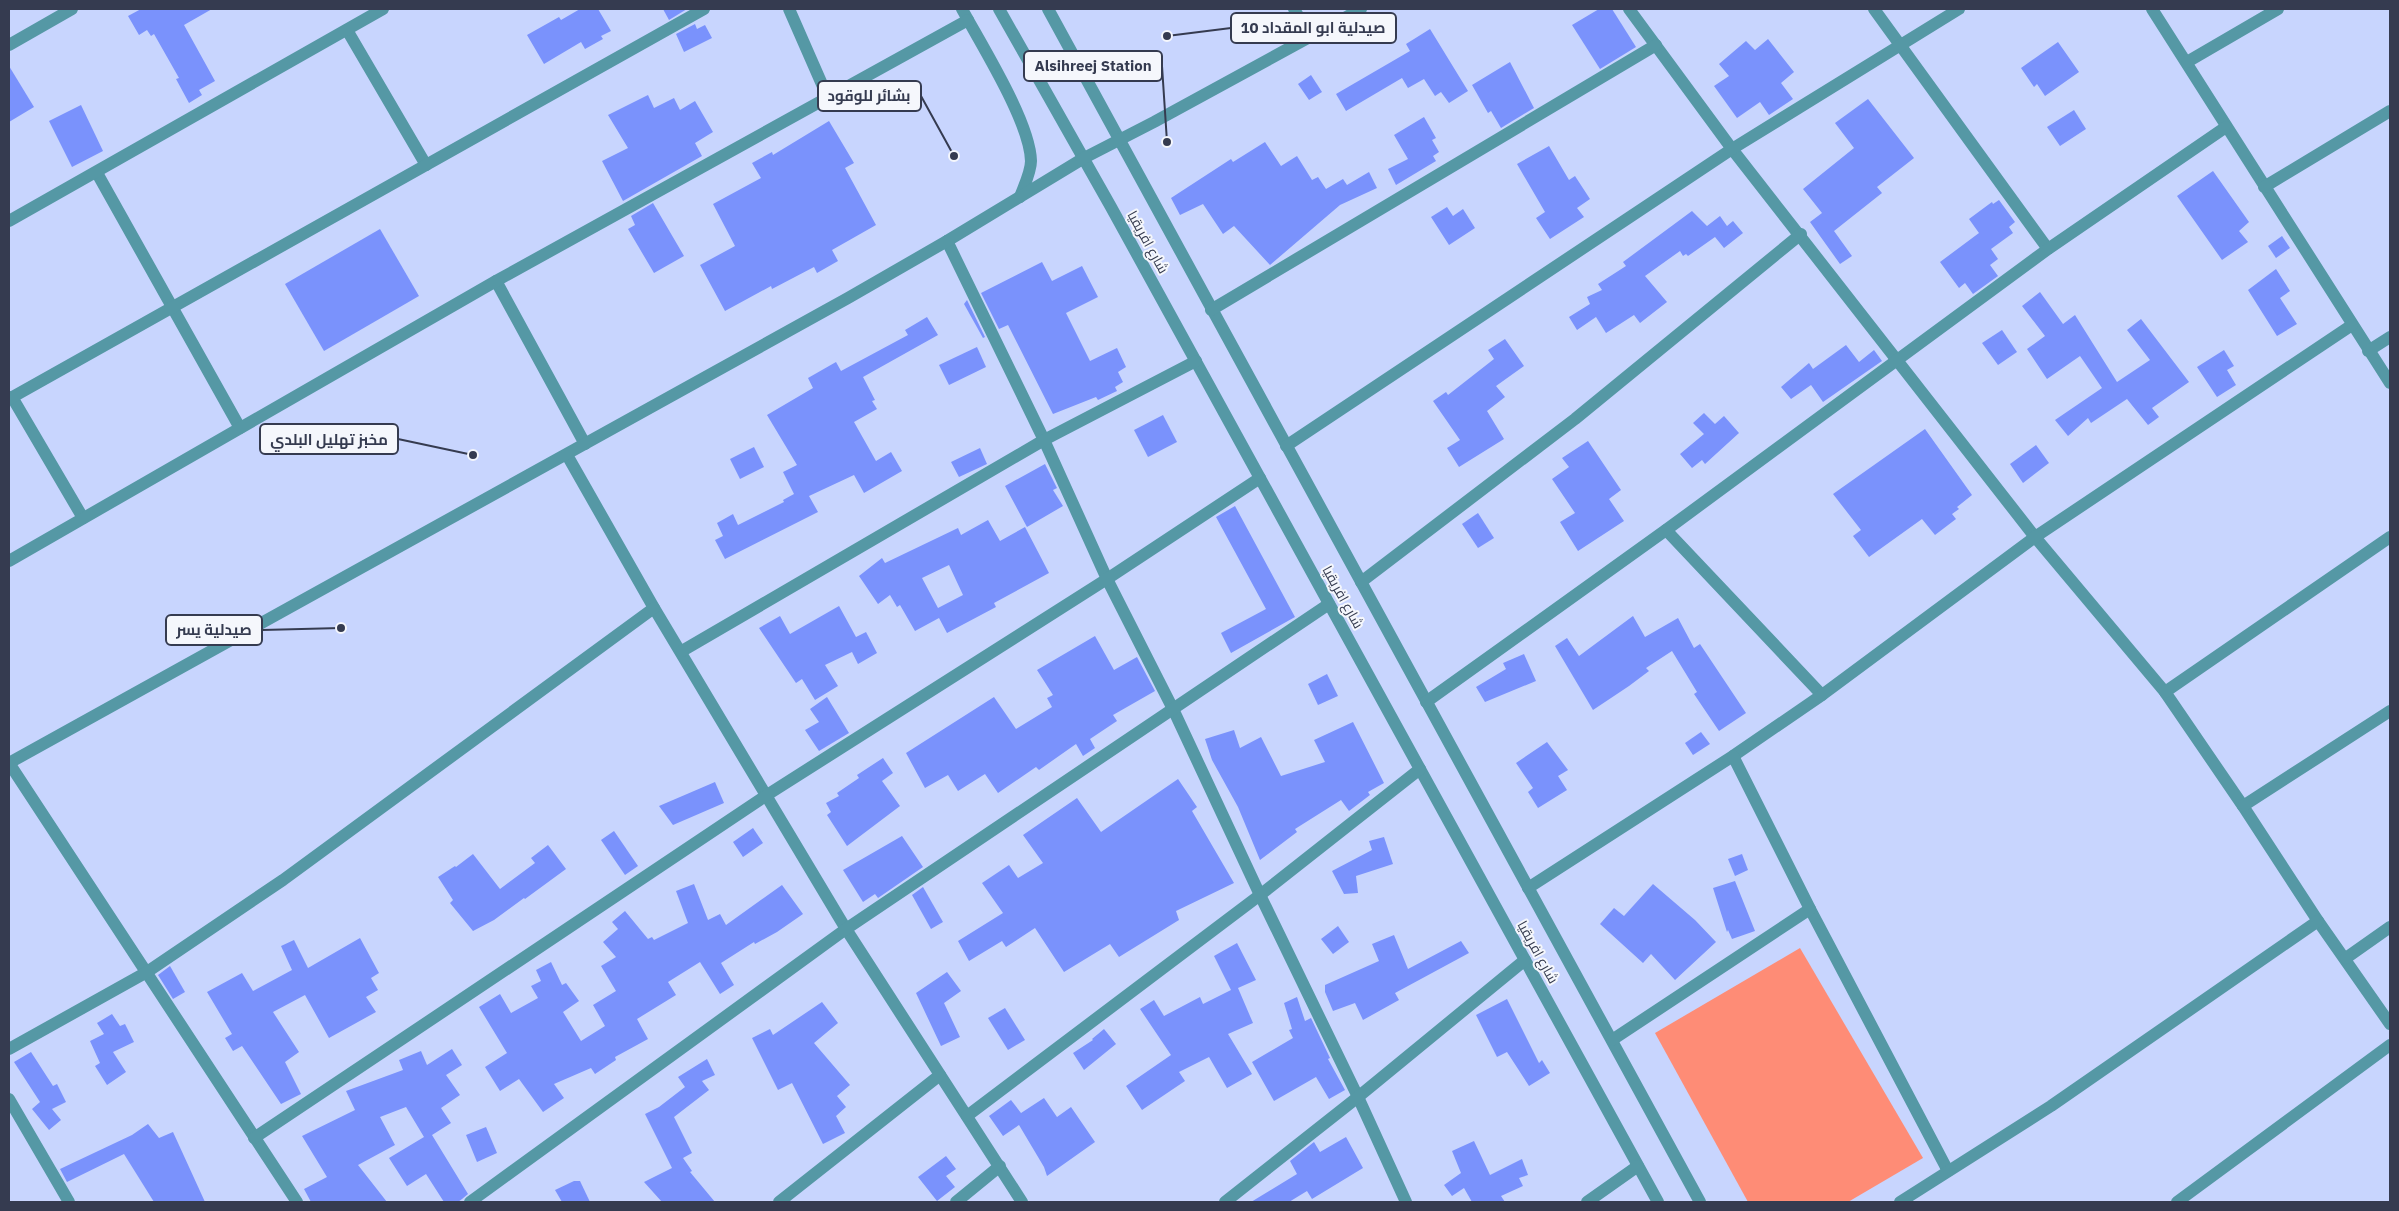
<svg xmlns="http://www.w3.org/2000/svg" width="2399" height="1211" font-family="'IBM Plex Sans',Cairo,sans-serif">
<rect width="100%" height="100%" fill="#c8d5fe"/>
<!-- green -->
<polygon fill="#fe8c76" points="1800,948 1923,1158 1848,1202 1748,1202 1655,1033"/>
<!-- building -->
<g fill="#7a92fc" fill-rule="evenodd">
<polygon points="141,9 212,9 184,25 215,81 199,90 202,95 189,103 176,79 179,78 154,34 151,36 147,30 139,35 128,16"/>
<polygon points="580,9 598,9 611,31 601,36 603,39 585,49 581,42 544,64 527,35 559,17 561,20"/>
<polygon points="663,9 687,9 669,20"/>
<polygon points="1599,9 1612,9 1636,47 1600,69 1572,25"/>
<polygon points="695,24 697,29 705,25 712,38 684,52 676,34"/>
<polygon points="1430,29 1468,91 1449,103 1441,92 1435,96 1424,79 1408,88 1402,78 1346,111 1336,94 1410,51 1406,44"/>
<polygon points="1768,39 1794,72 1781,83 1793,99 1769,115 1760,102 1737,118 1714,86 1729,76 1719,64 1746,41 1755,50"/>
<polygon points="2058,42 2079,72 2045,96 2037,84 2034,87 2021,68"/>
<polygon points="1510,62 1534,108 1501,128 1491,111 1488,113 1472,85"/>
<polygon points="9,66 34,107 9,122"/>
<polygon points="1311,75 1322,92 1309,100 1298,84"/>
<polygon points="648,95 654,108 674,98 680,110 695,101 713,132 695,143 702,156 623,201 602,161 628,148 608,115"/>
<polygon points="1868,99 1914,158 1877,187 1882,193 1834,231 1852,256 1840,264 1810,222 1822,213 1803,189 1854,148 1835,123"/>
<polygon points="81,105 103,151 72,167 49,121"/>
<polygon points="2074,110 2086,129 2060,146 2047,127"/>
<polygon points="1424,117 1436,138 1432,140 1439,152 1433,156 1436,161 1396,185 1388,169 1408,159 1394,135"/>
<polygon points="829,121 854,163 845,168 876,225 832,250 838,261 817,273 814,267 772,289 771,286 725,311 700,265 735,246 713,204 761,178 752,163 772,152 773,155"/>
<polygon points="1265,142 1281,166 1297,156 1312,180 1318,177 1326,189 1343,179 1347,185 1369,172 1377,188 1340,205 1270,265 1234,226 1223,234 1203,204 1180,215 1171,198 1231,159 1233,162"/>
<polygon points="1549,146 1569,180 1575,176 1590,199 1577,208 1584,217 1550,239 1536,218 1545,212 1517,164"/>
<polygon points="2213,171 2249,222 2239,231 2248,242 2222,260 2177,196"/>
<polygon points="1999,200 2015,222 2009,227 2013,233 1991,249 1998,259 1990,265 1998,276 1973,294 1965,283 1959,288 1940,262 1979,233 1969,219 1992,202 1993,204"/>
<polygon points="653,203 684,256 654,273 628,229 635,225 631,216"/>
<polygon points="1447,207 1453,216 1463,209 1475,228 1449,245 1431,217"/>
<polygon points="1692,211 1707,226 1720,216 1727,226 1733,221 1743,233 1724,248 1715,237 1688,256 1686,254 1683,256 1680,251 1645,276 1667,302 1640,323 1634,315 1606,333 1596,317 1577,330 1569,317 1590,304 1587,297 1602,290 1598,284 1626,266 1623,262"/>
<polygon points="380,229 419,296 324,351 285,284"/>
<polygon points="2282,236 2290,248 2276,258 2268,246"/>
<polygon points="1042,262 1052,281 1082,266 1098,297 1066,313 1090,361 1117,348 1126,367 1118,372 1123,382 1115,387 1117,391 1098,400 1096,397 1053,414 1008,325 999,329 981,293"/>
<polygon points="2276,269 2290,291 2280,298 2297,324 2277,336 2248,290"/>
<polygon points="2040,292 2063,324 2075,315 2117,382 2150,360 2127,330 2141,319 2189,382 2152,408 2159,417 2148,425 2127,399 2091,423 2088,418 2068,436 2055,420 2102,388 2080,356 2047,379 2027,349 2045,336 2022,306"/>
<polygon points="967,300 985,337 983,338 964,304"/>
<polygon points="927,317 938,335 863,377 875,400 872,401 877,409 854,422 876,461 891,452 902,471 864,493 854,475 809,496 818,512 725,559 715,540 723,536 717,523 733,514 738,525 784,502 783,500 794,494 783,472 797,465 767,415 813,388 808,378 836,362 841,371 908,335 905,330"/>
<polygon points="2002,330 2017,352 1998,365 1982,343"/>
<polygon points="1505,339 1524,366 1496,386 1505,397 1487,411 1504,439 1459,467 1447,448 1460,440 1433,401 1446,392 1448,395 1494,359 1488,350"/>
<polygon points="1846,345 1859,362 1874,350 1882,361 1823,402 1811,385 1791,399 1781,387 1809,363 1813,369"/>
<polygon points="977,347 986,367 949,385 939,365"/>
<polygon points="2224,350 2234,366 2227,370 2236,385 2217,397 2197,367"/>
<polygon points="1704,413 1715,424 1724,416 1739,433 1705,464 1702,460 1692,468 1680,454 1704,434 1693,423"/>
<polygon points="1163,415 1177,442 1148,457 1134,430"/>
<polygon points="1925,429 1972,495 1957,507 1959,509 1952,514 1956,519 1935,535 1922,519 1869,557 1853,536 1861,530 1833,494"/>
<polygon points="1588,441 1621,490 1609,499 1624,521 1578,551 1560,522 1575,513 1552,479 1569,467 1562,458"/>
<polygon points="2036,445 2049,463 2023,483 2010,464"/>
<polygon points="754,447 764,467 740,479 730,459"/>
<polygon points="980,448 987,464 959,477 951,462"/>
<polygon points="1045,464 1057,488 1053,490 1063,506 1027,527 1005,486"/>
<polygon points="1235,506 1295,617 1231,653 1221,633 1266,609 1216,517"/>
<polygon points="1478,513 1494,538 1478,548 1462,524"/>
<path d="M988 520 1000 541 1025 527 1049 573 994 603 996 607 947 633 939 618 915 631 900 605 897 607 890 595 878 604 859 576 882 558 885 563 958 528 961 535ZM949 565 963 595 938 608 922 578Z"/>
<polygon points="839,606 856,637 866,632 877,653 858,664 852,652 825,665 838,686 815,700 802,679 796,683 759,628 780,616 790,634"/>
<polygon points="1633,616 1645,637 1678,618 1694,648 1700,644 1746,713 1719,731 1694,694 1697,692 1672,651 1646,668 1649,671 1629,686 1593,710 1555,646 1567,638 1579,656"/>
<polygon points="1095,636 1114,670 1137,657 1155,691 1113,715 1117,721 1090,739 1095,748 1083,756 1076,744 1039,770 1036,767 998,793 985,774 958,791 948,775 925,788 906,753 994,697 1016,729 1052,707 1047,698 1053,695 1037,670"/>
<polygon points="1524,654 1536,681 1485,702 1476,687 1506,669 1503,663"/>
<polygon points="1327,674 1338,696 1318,705 1308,684"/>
<polygon points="827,697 849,733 819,751 805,730 819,722 810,709"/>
<polygon points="1353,722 1384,783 1368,792 1370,795 1349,811 1341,800 1295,829 1297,832 1260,860 1238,807 1212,760 1205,739 1234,730 1240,748 1261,737 1281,776 1325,762 1314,740"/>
<polygon points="1701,732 1710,744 1693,755 1685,743"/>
<polygon points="1547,742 1568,770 1558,776 1567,790 1538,808 1528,792 1533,788 1516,763"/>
<polygon points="883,758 893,773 882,781 900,806 847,846 827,815 831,812 826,803 839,796 837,793 859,778 857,775"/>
<polygon points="1178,779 1197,807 1192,811 1234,883 1176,911 1179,920 1119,957 1110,944 1064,972 1035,928 1006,947 1002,941 969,961 958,941 1003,913 982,883 1009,865 1018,878 1043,863 1023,835 1077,798 1101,832"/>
<polygon points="715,782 724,803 673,825 659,806"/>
<polygon points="753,828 763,843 743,857 733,842"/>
<polygon points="614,831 638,866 625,875 601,840"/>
<polygon points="902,836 923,867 878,898 875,894 863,902 843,870"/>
<polygon points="1384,837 1393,864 1356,876 1358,893 1344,894 1332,871 1372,850 1369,841"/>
<polygon points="548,845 566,869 525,899 524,898 494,920 473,931 450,903 453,900 438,877 455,866 456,867 473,854 500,889 535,863 531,858"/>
<polygon points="1742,854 1748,870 1735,876 1728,859"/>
<polygon points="1735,881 1755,931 1732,939 1728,930 1727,932 1713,888"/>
<polygon points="694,884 708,920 720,914 726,925 782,885 803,914 777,932 755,944 754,942 721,963 734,985 720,994 700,962 668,982 676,995 637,1019 648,1039 615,1057 616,1060 595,1074 591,1068 554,1084 564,1098 543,1112 519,1079 500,1091 485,1067 507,1053 479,1007 500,994 511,1013 538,998 531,986 541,981 536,970 551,962 562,985 566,983 579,1001 563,1012 581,1041 605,1026 593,1005 616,991 601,966 616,957 603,942 618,929 612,922 625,911 648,939 652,937 654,940 688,923 676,891"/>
<polygon points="1653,884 1695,920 1716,942 1675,980 1651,954 1643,963 1600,924 1614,908 1624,916"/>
<polygon points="923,887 943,922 931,929 912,895"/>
<polygon points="1338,926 1349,942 1333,954 1321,939"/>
<polygon points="1394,935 1408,969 1461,941 1469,953 1395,993 1399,1000 1363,1020 1355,1003 1333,1011 1325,992 1325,985 1379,961 1372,944"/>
<polygon points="360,938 379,973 371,978 378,990 366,997 376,1012 329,1038 305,995 273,1012 299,1052 285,1062 301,1094 281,1104 242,1046 233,1051 225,1038 232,1034 207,992 242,973 253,991 292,970 281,946 294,940 308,968"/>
<polygon points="1237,943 1256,980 1238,988 1253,1023 1228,1034 1252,1074 1227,1088 1209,1057 1179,1072 1185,1081 1142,1110 1126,1086 1171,1055 1140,1009 1154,1000 1164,1016 1200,997 1203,1004 1231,990 1214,956"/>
<polygon points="170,966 185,992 173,999 158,975"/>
<polygon points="947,972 961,991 944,1003 960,1037 941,1046 916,993"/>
<polygon points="1297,997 1305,1021 1311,1018 1330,1058 1328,1059 1345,1090 1329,1099 1316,1077 1274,1101 1252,1062 1293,1038 1289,1030 1292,1029 1284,1003"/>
<polygon points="1507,999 1539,1063 1542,1060 1550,1073 1529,1086 1507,1052 1497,1057 1476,1015"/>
<polygon points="822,1002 838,1023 814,1043 850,1085 837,1096 846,1107 836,1116 845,1133 823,1144 792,1083 778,1090 752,1038 770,1029 773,1035"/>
<polygon points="1005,1008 1025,1040 1008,1050 988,1018"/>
<polygon points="112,1014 120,1026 125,1024 134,1042 113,1052 126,1072 107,1085 95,1066 100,1063 90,1041 104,1034 97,1023"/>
<polygon points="1104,1029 1116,1044 1084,1070 1073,1053 1093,1040 1092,1039"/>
<polygon points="452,1049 462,1065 446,1075 460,1095 441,1108 451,1123 432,1135 468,1194 462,1199 458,1202 444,1202 426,1174 407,1186 389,1158 424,1137 406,1107 380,1117 395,1145 358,1165 387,1202 311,1202 304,1189 327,1177 302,1136 355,1110 346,1091 403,1070 399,1060 421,1051 427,1065"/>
<polygon points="31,1052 53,1086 57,1084 66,1102 52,1109 61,1120 49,1130 32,1109 40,1102 14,1062"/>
<polygon points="707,1059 715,1075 702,1081 709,1090 674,1117 692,1153 683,1158 692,1171 690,1172 715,1202 662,1202 644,1182 672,1168 645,1114 659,1107 685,1087 678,1077"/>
<polygon points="1044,1098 1057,1117 1071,1107 1095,1142 1047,1176 1044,1167 1019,1125 1003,1136 989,1116 1011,1100 1021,1113"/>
<polygon points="148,1124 159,1138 173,1132 205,1202 154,1202 124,1154 67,1182 60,1169 132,1135"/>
<polygon points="486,1127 497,1153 477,1162 466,1135"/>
<polygon points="1346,1137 1363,1168 1312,1199 1307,1191 1289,1202 1251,1202 1297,1174 1290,1161 1314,1142 1320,1152"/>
<polygon points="1474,1141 1490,1175 1522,1159 1528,1175 1519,1178 1523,1186 1501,1196 1505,1202 1472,1202 1464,1188 1452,1196 1444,1185 1461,1173 1452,1151"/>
<polygon points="946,1156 956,1169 946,1176 955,1187 937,1201 918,1177"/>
<polygon points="574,1181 580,1181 590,1202 562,1202 555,1190"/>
</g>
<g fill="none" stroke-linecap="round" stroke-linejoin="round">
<!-- minor -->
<g stroke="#5598a5" stroke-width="12">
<polyline points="789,9 828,98"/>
<path d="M962 9C982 46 1030 122 1031 161 1031 172 1024 186 1020 197"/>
<polyline points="999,9 1111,207 1658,1202"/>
<polyline points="1048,9 1700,1202"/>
<polyline points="1294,9 1311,37"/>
<polyline points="1629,9 1732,149 2035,537 2165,692 2243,806 2318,921 2390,1024"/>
<polyline points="1874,9 2048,249"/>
<polyline points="2152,9 2390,383"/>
<polyline points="347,30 426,165"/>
<polyline points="9,45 72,9"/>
<polyline points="2187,62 2278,9"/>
<polyline points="97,173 240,428"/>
<polyline points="2264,187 2390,111"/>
<polyline points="9,221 383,9"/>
<polyline points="947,241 1044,440 1107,579 1173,709 1260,895 1358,1097 1406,1202"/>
<polyline points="496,281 585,444"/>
<polyline points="1211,310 1656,45"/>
<polyline points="2368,351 2390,337"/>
<polyline points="12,397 83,518"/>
<polyline points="9,399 704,9"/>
<polyline points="1286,446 1732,149 1959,9"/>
<polyline points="567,455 654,608 846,929 1022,1202"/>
<polyline points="1666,530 1822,695"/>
<polyline points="9,561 496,281 968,20"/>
<polyline points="1361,582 1575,419 1801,234"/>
<polyline points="682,651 1044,440 1196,361"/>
<polyline points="2165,692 2390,537"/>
<polyline points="1426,702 1666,530 2048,249 2226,127"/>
<polyline points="9,763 848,298 947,241 1084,158 1154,122 1361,9"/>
<polyline points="9,763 297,1202"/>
<polyline points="2243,806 2390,711"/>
<polyline points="1528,888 1733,756 1822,695 2035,537 2352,325"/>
<polyline points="1810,909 1948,1171"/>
<polyline points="2346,958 2390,927"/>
<polyline points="1612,1040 1810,909 1733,756"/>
<polyline points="9,1049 147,972 283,880 654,608"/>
<polyline points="9,1099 69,1202"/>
<polyline points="967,1116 1260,895 1420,769"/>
<polyline points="254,1138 767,795 1107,579 1260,478"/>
<polyline points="470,1202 846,929 1329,604"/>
<polyline points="779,1202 940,1075"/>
<polyline points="956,1202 1000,1166"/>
<polyline points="1225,1202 1358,1097 1525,960"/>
<polyline points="1587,1202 1638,1166"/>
<polyline points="1900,1202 2051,1106 2318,921"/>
<polyline points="2177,1202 2390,1045"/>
</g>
</g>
<g text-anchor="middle" stroke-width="4" stroke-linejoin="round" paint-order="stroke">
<!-- street labels -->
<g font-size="14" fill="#353b50" stroke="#f5f7fc">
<text transform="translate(1148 242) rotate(61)" y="5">شارع افريقيا</text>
<text transform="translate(1343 597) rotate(61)" y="5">شارع افريقيا</text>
<text transform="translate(1538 952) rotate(61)" y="5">شارع افريقيا</text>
</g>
</g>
<!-- callouts -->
<path fill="none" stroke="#353b50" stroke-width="2" d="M1167 36L1231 28M1167 142L1162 66M954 156L921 96M473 455L398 439M341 628L262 630"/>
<g fill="#353b50" stroke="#f5f7fc" stroke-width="2">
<circle cx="1167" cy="36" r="5"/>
<circle cx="1167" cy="142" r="5"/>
<circle cx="954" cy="156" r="5"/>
<circle cx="473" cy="455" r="5"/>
<circle cx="341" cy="628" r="5"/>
</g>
<g fill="#f5f7fc" stroke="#353b50" stroke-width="2">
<rect x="1231" y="13" width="165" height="30" rx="5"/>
<rect x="1024" y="51" width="138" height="30" rx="5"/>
<rect x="818" y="81" width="103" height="30" rx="5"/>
<rect x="260" y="424" width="138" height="30" rx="5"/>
<rect x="166" y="615" width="96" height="30" rx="5"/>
</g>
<g font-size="15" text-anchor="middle" font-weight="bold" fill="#353b50">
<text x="1313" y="33">صيدلية ابو المقداد 10</text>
<text x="1093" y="71">Alsihreej Station</text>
<text x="869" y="101">بشائر للوقود</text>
<text x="329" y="445">مخبز تهليل البلدي</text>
<text x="214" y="635">صيدلية يسر</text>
</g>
<!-- border -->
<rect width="2399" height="1211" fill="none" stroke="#353b50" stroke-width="20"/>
</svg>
